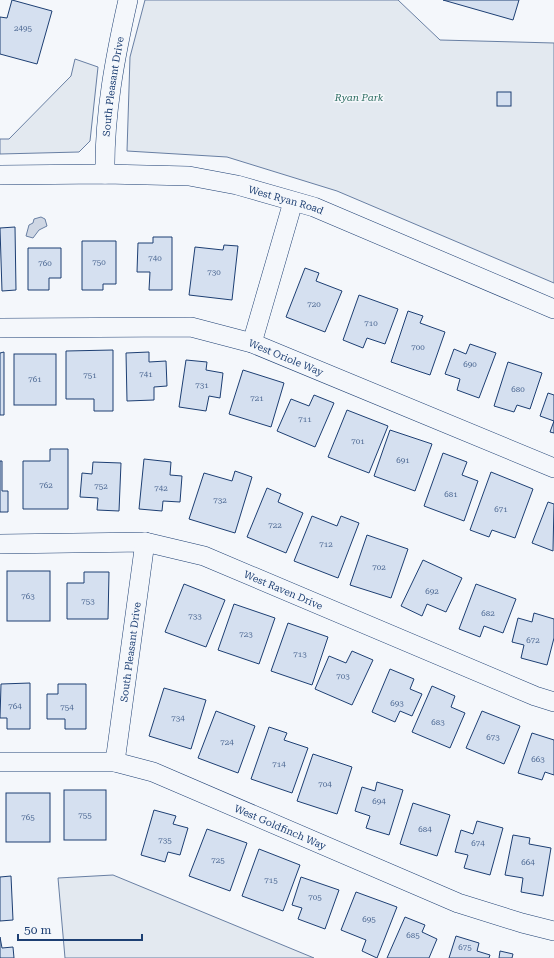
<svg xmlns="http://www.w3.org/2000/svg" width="554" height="958" font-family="'Roboto Serif',serif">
<rect width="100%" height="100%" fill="#f4f7fb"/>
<!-- green -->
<g fill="#e3e9f0" stroke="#687fa3">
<polygon points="145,0 398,0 440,40 554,43 554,283 337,191 227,157 127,151 130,57"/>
<polygon points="75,59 98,67 90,141 79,152 0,154 0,139 9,139 71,76"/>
<polygon points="113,875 314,958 65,958 58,878"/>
</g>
<!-- water -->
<polygon fill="#cfd7e4" stroke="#687fa3" points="41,217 45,219 47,226 39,230 33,238 26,236 29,225 33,223 34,219"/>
<!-- building -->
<g fill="#d5e0f0" stroke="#1d3f73">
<polygon points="12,0 52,11 37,64 0,54 0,17 7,18"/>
<polygon points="443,0 519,0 513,20"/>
<rect x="497" y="92" width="14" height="14"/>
<polygon points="15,227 16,290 2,291 0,228"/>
<polygon points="153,237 172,237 172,290 149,290 150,272 137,272 138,243 153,243"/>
<polygon points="82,241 116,241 116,284 103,284 103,290 82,290"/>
<polygon points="224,245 238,246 232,300 189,295 195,247 223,250"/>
<polygon points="28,248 61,248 61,278 49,278 49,290 28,290"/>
<polygon points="305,268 319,273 316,281 342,291 325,332 286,317"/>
<polygon points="359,295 398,309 385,344 367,338 363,348 343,340"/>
<polygon points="408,311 423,316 420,323 445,332 430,375 391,362"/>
<polygon points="470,344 496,353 479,398 457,390 460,379 445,374 454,349 466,354"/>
<polygon points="113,350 113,411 94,411 94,399 66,399 66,351"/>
<polygon points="4,352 4,415 0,415 0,353"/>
<polygon points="149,352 149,362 166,361 167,386 154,387 154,400 127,401 126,353"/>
<rect x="14" y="354" width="42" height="51"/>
<polygon points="186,360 207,362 206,370 223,373 220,398 209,396 206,411 179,407"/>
<polygon points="508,362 542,373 530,409 517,405 514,412 494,406"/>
<polygon points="243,370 284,383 271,427 229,414"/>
<polygon points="548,393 554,395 554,421 540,416"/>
<polygon points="314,395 334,403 315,447 277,431 291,399 309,406"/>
<polygon points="347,410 388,426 369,473 328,457"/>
<polygon points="554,421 554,433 550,432"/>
<polygon points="390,430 432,444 415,491 374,476"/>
<polygon points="50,449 68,449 68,509 23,509 23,461 50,461"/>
<polygon points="443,453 467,462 462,475 478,481 464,521 424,506"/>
<polygon points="144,459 171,462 170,475 182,476 180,502 163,501 162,511 139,509"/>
<polygon points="0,461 2,461 2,491 8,491 8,512 0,512"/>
<polygon points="93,462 121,463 119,511 97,510 98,498 80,497 82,473 92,474"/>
<polygon points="235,471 252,477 235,533 189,519 204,473 232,481"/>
<polygon points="491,472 533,489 515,538 492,530 489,537 470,530"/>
<polygon points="267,488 281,494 278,502 303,513 286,553 247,537"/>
<polygon points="548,502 554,504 553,551 532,543"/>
<polygon points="312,516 337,526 341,516 359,523 338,578 294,561"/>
<polygon points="367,535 408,549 391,598 350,585"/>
<polygon points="423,560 462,578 446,612 427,604 422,616 401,606"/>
<rect x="7" y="571" width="43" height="50"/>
<polygon points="84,572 109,572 108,619 67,619 67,583 84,583"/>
<polygon points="184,584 225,600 206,647 165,632"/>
<polygon points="476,584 516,599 503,633 484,626 480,637 459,629"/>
<polygon points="234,604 275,618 259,664 218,650"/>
<polygon points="534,613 554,619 554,638 547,665 521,658 524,645 512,642 518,618 532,622"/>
<polygon points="288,623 328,637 312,685 271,671"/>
<polygon points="352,651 373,660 352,705 315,689 329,656 346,663"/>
<polygon points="390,669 414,679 410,689 422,694 412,716 400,711 395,722 372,712"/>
<polygon points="30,683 30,729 7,729 7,718 0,718 1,684"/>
<polygon points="58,684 86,684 86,729 65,729 65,719 47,719 47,694 58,694"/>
<polygon points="432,686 455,696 451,707 465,713 450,748 412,732"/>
<polygon points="164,688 206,700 191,749 149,736"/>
<polygon points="216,711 255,726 238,773 198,758"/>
<polygon points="482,711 520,726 504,764 466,748"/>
<polygon points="269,727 287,733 284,740 308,748 292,793 251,779"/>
<polygon points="532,733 554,740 554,775 545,772 542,780 518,773"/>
<polygon points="313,754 352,767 337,814 297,801"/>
<polygon points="377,782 403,790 389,835 366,828 370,816 355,811 362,787 375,791"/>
<rect x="64" y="790" width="42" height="50"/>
<rect x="6" y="793" width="44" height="49"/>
<polygon points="413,803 450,815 437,856 400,844"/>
<polygon points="154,810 176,816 173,824 188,828 180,855 168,852 165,862 141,855"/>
<polygon points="477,821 503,828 490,875 464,868 468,855 455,852 461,830 473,834"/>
<polygon points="207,829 247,843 230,891 189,876"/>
<polygon points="513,835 530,838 529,844 551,848 543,896 521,892 523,878 505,875"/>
<polygon points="259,849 300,865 283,911 242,896"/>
<polygon points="11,876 13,920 0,921 0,877"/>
<polygon points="301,877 339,890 325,929 298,919 302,908 292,905"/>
<polygon points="356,892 397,907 377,958 362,951 366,940 341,930"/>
<polygon points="405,917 425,925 422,932 437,939 429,958 387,958"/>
<polygon points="456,936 479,943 477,951 490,955 489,958 449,958"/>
<polygon points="0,937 2,948 13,947 14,958 0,958"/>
<polygon points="500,951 513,954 512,958 499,958"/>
</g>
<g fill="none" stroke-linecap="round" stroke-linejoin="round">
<defs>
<g id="minor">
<path id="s1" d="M105 174C104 115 115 57 128 0"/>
<path id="s2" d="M0 175 105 174 189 176 237 185 314 207 554 309"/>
<path id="s3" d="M0 328 191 327 252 343 554 468"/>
<polyline points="252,343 293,202"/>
<path id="s4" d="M0 544 145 542 204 556 535 696 554 702"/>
<path id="s5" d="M0 762H115L153 772 458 903 522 923 554 931"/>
<path id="s6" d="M115 762 145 542"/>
</g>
</defs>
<!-- minor casing -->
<use href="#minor" stroke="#1d3f73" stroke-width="20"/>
<!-- minor -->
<use href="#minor" stroke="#f4f7fb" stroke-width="19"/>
</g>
<g text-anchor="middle" stroke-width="3" stroke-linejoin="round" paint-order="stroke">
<!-- number labels -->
<g font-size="8" fill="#4b6792">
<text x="23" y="31">2495</text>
<text x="155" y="261">740</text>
<text x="99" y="265">750</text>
<text x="45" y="266">760</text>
<text x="214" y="275">730</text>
<text x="314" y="307">720</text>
<text x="371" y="326">710</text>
<text x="418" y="350">700</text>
<text x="470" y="367">690</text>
<text x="146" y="377">741</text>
<text x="90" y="378">751</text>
<text x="35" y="382">761</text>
<text x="202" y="388">731</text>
<text x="518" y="392">680</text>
<text x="257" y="401">721</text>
<text x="305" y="422">711</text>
<text x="358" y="444">701</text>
<text x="403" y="463">691</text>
<text x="46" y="488">762</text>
<text x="101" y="489">752</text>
<text x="161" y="491">742</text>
<text x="451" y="497">681</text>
<text x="220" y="503">732</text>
<text x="501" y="512">671</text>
<text x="275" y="528">722</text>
<text x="326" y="547">712</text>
<text x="379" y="570">702</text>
<text x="432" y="594">692</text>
<text x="28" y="599">763</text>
<text x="88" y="604">753</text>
<text x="488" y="616">682</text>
<text x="195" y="619">733</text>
<text x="246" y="637">723</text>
<text x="533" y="643">672</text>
<text x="300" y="657">713</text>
<text x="343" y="679">703</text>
<text x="397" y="706">693</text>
<text x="15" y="709">764</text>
<text x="67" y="710">754</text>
<text x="178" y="721">734</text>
<text x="438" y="725">683</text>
<text x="493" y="740">673</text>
<text x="227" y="745">724</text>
<text x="538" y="762">663</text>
<text x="279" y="767">714</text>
<text x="325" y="787">704</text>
<text x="379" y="804">694</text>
<text x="85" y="818">755</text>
<text x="28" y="820">765</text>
<text x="425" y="832">684</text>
<text x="165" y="843">735</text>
<text x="478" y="846">674</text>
<text x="218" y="863">725</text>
<text x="528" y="865">664</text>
<text x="271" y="883">715</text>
<text x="315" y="900">705</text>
<text x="369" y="922">695</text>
<text x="413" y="938">685</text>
<text x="465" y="950">675</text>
</g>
<!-- street labels -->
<g font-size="10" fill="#1d3f73" stroke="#f4f7fb">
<text dy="4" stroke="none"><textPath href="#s1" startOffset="88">South Pleasant Drive</textPath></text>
<text dy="4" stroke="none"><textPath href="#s2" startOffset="289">West Ryan Road</textPath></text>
<text dy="4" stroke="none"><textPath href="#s3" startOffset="291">West Oriole Way</textPath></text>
<text dy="4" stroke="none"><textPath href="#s4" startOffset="292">West Raven Drive</textPath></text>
<text dy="4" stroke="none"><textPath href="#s6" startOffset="111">South Pleasant Drive</textPath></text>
<text dy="4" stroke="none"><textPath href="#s5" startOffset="293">West Goldfinch Way</textPath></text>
</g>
<!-- park labels -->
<g font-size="10" font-style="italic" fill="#2c6c60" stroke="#f4f7fb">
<text x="359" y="101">Ryan Park</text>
</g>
</g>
<!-- scale -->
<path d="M18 934v6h124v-6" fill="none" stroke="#1d3f73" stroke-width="2"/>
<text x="24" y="934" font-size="12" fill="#1d3f73" stroke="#f4f7fb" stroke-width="3" paint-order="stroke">50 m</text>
</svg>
